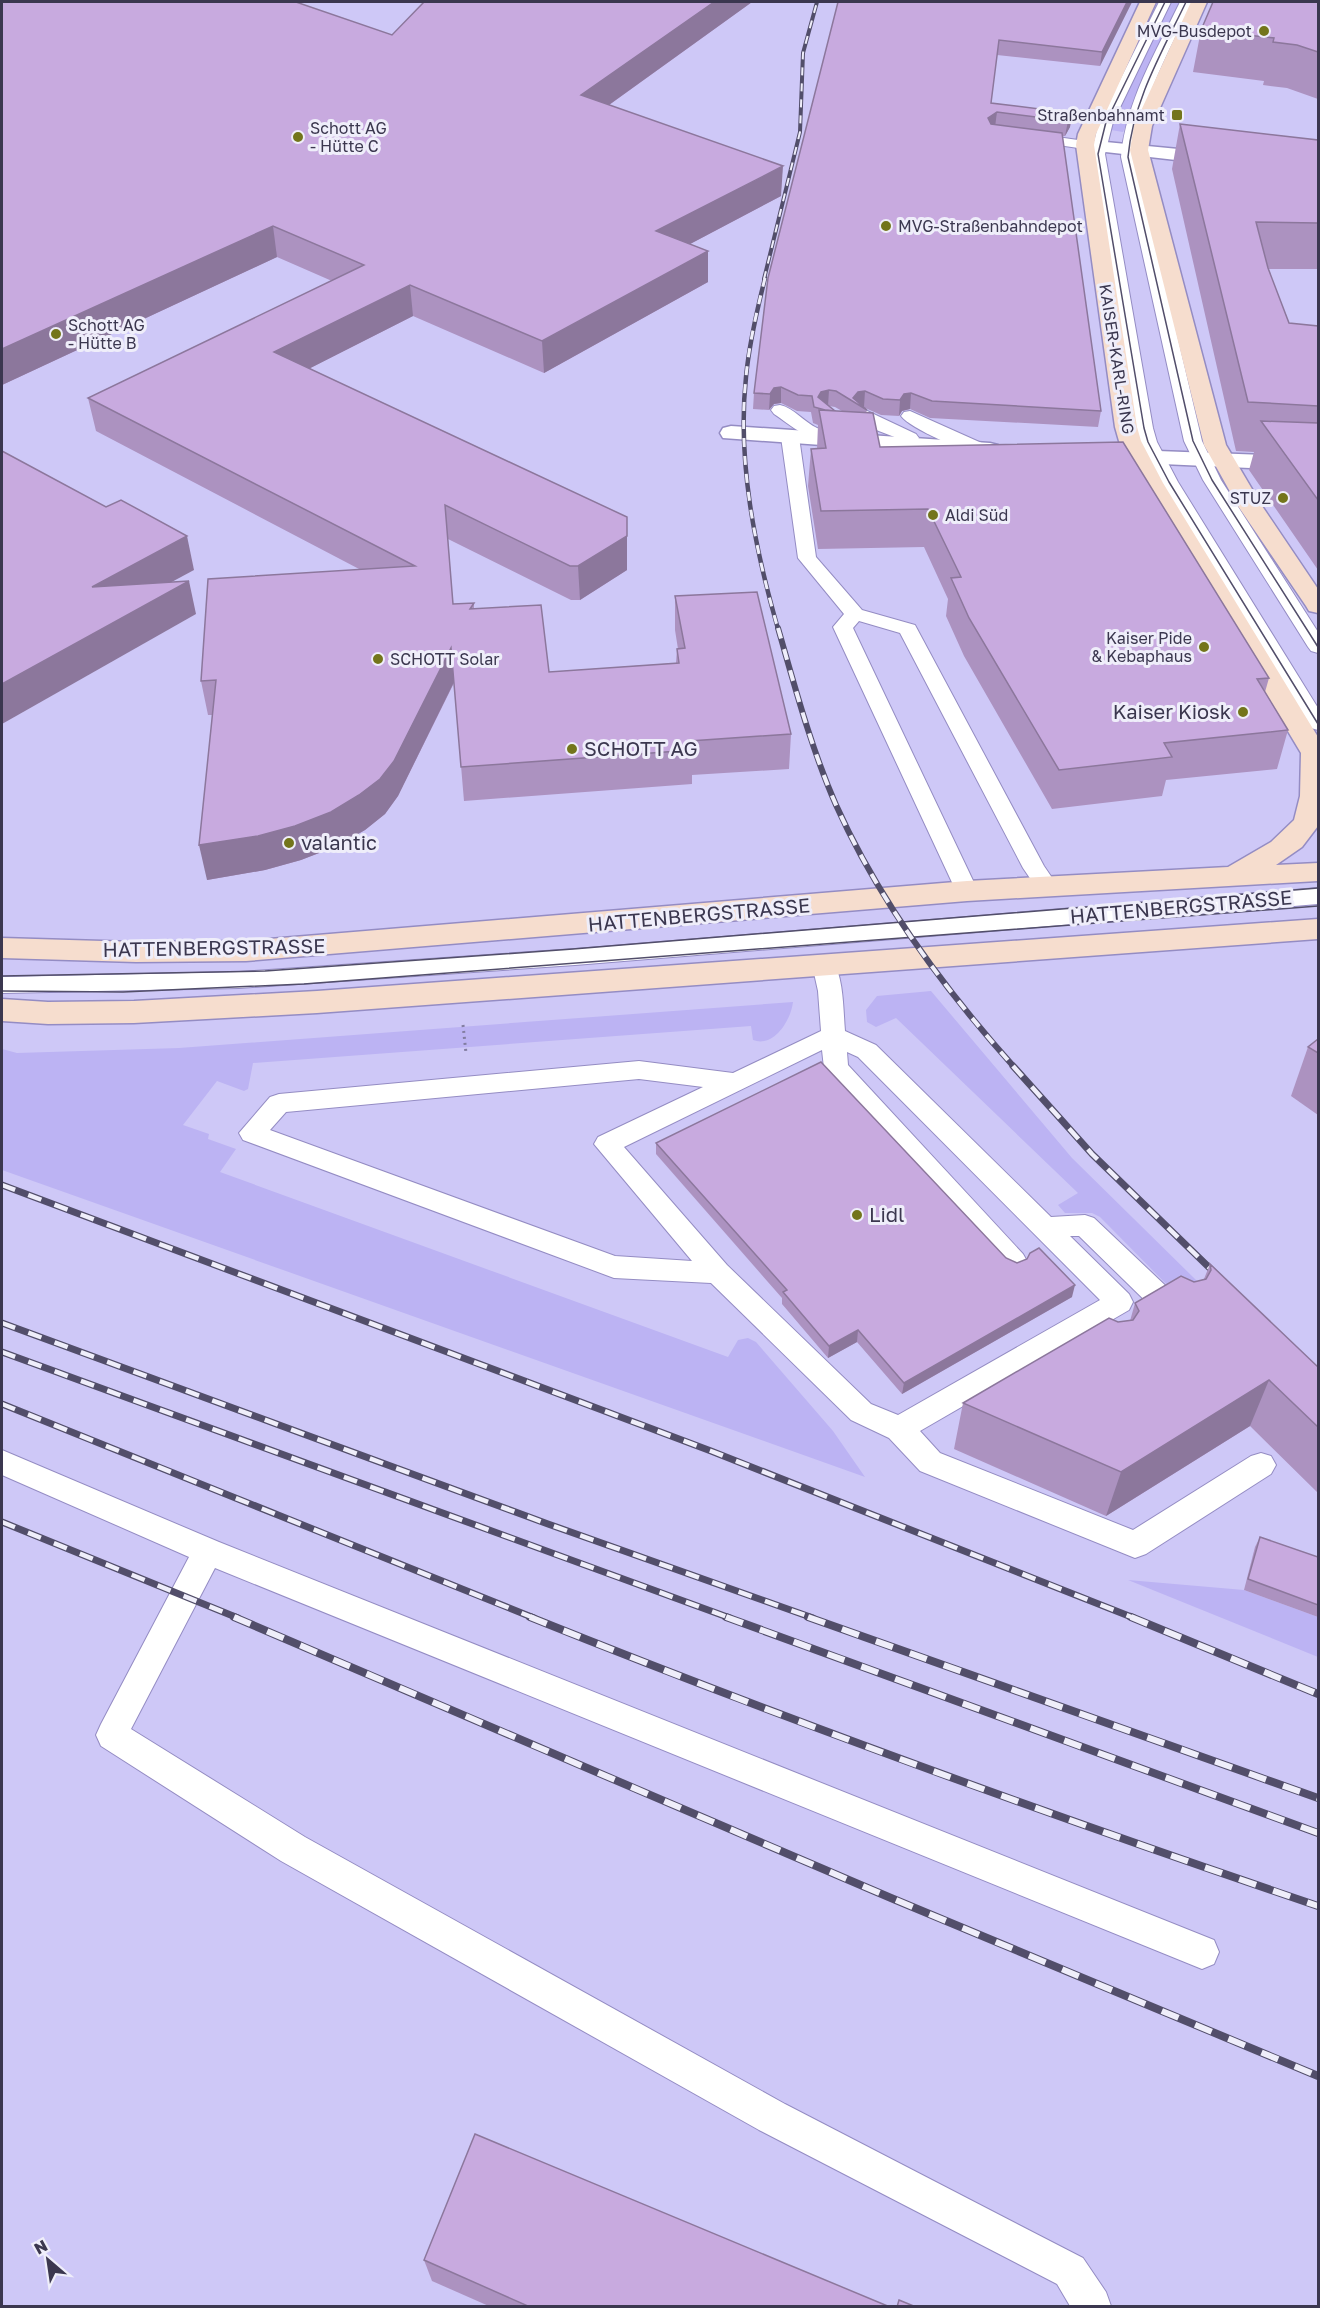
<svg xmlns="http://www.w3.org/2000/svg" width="1320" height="2308" font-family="'Golos Text',sans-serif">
<rect width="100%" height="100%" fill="#cec8f7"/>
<!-- green -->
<g fill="#bcb3f3">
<polygon points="1170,2 1179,2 1123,132 1111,130 1115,115"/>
<polygon points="931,991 1072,1158 1318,1400 1190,1308 1100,1217 1092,1213 1065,1213 1058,1205 1078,1193 896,1018 876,1027 867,1022 866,1010 877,996"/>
<path d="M793 1002C791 1020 774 1048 753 1040L751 1026 253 1063 248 1089 244 1091 217 1081 183 1125 209 1134 208 1139 236 1149 220 1172 728 1357 738 1340 748 1338 756 1342 833 1431 865 1477 2 1170V1049L17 1053 179 1048Z"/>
<polygon points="1128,1580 1244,1590 1318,1617 1318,1657"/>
</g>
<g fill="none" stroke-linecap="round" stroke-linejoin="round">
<defs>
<g id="lane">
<polygon points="1159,2 1171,2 1113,122 1105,154 1153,428 1157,442 1178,482 1318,708 1318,730 1311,728 1308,724 1160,482 1139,442 1135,428 1091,154 1099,122"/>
<path d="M1180 2H1192C1169 52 1140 101 1135 157L1202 441 1221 480 1318 632V653L1311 651 1308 647 1203 480 1184 441 1121 157C1126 101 1156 52 1180 2Z"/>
<polygon points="1029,133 1085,141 1092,145 1085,149 1024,140 1022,137"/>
<path d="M780 405C794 408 804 422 817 428 826 432 838 431 844 439L841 443C818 449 792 426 774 414L771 410 774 406Z"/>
<polygon points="863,409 916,434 919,438 916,442 910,443 871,428 854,414 857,410"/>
<path d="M910 411 986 445 989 449 986 453C971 456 911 429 901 416L904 412Z"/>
<polygon points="790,432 796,433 799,437 816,557 862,610 915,625 1044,866 1059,888 1056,893 1048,895 1040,893 1023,868 900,633 859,621 853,628 978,891 975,896 967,899 959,896 956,891 833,627 844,614 798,558 781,437 784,433"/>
<polygon points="1318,888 1318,904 575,965 239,988 2,993 2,977 239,972 575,949"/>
<path d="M824 956 832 958C844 979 843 1008 845 1031L876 1045 1051 1217 1085 1215 1094 1218 1188 1307 1192 1315 1188 1323 1178 1326 1168 1323 1079 1236H1070L1129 1294 1133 1302 1129 1310 920 1431 940 1453 1133 1530 1251 1456 1261 1453 1271 1456 1276 1465 1271 1474 1146 1554 1135 1558 920 1471 889 1438 851 1420 711 1283 614 1278 243 1140 239 1133 270 1097 279 1094 639 1061 733 1073 821 1031 818 991 812 964 816 958ZM822 1050 824 1068 827 1074 1005 1268 1014 1272 1023 1268 1027 1261 1023 1254 848 1065 847 1052 858 1057 1100 1300 898 1415 871 1404 727 1265 624 1147ZM639 1079 703 1087 598 1137 594 1144 692 1261 615 1256 270 1130 286 1112Z"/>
<polygon points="2,1450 219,1542 1214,1940 1219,1952 1214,1964 1202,1969 215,1568 131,1729 305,1837 785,2104 1083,2258 1106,2292 1111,2306 1070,2306 1057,2284 759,2130 281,1861 101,1746 96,1735 101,1724 189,1557 2,1475"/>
</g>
<g id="street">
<polygon points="1085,140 1220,153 1227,155 1229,159 1227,163 1220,165 1079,149 1076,145 1079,141"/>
<polygon points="731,426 990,443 998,445 1001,450 998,455 990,457 723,438 720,433 723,428"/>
<polygon points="1104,449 1318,457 1318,471 1096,461 1093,456 1096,451"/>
</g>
<g id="secondary">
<polygon points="1140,2 1156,2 1096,134 1094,145 1137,427 1141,441 1163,483 1318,737 1318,826 1302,847 1276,865 1318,863 1318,881 967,901 246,961 136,962 2,958 2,938 136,942 246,941 967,881 1228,867 1271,842 1294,820 1300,796 1301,753 1139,483 1119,441 1115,427 1076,145 1078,134"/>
<polygon points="1191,2 1207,2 1152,126 1148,150 1226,445 1262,506 1318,589 1318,613 1309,611 1306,606 1238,506 1204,445 1130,150 1134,126"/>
<polygon points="1318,919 1318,939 317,1013 134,1023 48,1024 2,1021 2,999 48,1002 134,1001 317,991"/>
</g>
</defs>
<!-- lane casing -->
<use href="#lane" stroke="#948cc3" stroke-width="2"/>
<!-- street casing -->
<use href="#street" stroke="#948cc3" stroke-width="3"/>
<!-- secondary casing -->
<use href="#secondary" stroke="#948cc3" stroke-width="3"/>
<!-- path -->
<polyline stroke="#827da0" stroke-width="3" stroke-dasharray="2 4" stroke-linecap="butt" points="463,1025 466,1053"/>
<!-- lane -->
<use href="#lane" fill="#fff" fill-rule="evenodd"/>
<!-- street -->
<use href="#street" fill="#fff" fill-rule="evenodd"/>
<!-- secondary -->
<use href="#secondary" fill="#f6ddce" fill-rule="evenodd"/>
<!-- tram -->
<g stroke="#524e6a" stroke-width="1.5">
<polyline points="1165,2 1106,122 1098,154 1144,428 1148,442 1169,482 1318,724"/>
<path d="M1186 2C1162 52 1133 101 1128 157L1193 441 1212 480 1318 647"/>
<polyline points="2,976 265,971 573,949 1318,888"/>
<polyline points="2,991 123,992 304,984 1318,906"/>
</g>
<defs>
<polyline id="rail-far4" points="764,279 800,132 803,53 817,2"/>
<path id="rail-far3" d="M765 278C757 310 749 344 746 377 737 461 755 549 778 629"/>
<path id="rail-far2" d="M778 628C795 687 811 748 836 805 879 901 945 990 1015 1068"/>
<g id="rail-far1">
<polyline points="1013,1066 1092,1154 1220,1278"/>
<polyline points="2,1185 711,1451 1134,1618"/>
<polyline points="2,1323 548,1524 813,1618"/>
<polyline points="2,1352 730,1618"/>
<polyline points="2,1404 534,1618"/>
<polyline points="2,1522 238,1618"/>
</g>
<g id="rail">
<polyline points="234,1617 891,1898 1318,2076"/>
<path d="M530 1617C789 1721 1053 1816 1318 1906"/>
<polyline points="726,1617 1318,1833"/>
<polyline points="808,1617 1318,1798"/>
<polyline points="1131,1617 1318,1694"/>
</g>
</defs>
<!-- rail-far4 casing -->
<use href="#rail-far4" stroke="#524e6a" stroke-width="4"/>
<!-- rail-far3 casing -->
<use href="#rail-far3" stroke="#524e6a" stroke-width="4.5"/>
<!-- rail-far2 casing -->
<use href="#rail-far2" stroke="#524e6a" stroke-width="6"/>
<!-- rail-far1 casing -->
<use href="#rail-far1" stroke="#524e6a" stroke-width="7"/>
<!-- rail casing -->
<use href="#rail" stroke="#524e6a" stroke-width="8"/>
<!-- rail-far4 -->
<use href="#rail-far4" stroke="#efeefa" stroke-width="2" stroke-dasharray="8" stroke-linecap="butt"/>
<!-- rail-far3 -->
<use href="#rail-far3" stroke="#efeefa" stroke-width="3" stroke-dasharray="9" stroke-linecap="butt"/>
<!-- rail-far2 -->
<use href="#rail-far2" stroke="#efeefa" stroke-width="4" stroke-dasharray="11" stroke-linecap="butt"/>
<!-- rail-far1 -->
<use href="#rail-far1" stroke="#efeefa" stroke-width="4.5" stroke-dasharray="14" stroke-linecap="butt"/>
<!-- rail -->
<use href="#rail" stroke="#efeefa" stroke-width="6" stroke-dasharray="18" stroke-linecap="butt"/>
</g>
<!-- wall -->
<g fill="#ac92c0" fill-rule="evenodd">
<polygon points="424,2 752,2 609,105 781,196 690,244 708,251 708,282 544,373 413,316 310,368 627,570 580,600 571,600 448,539 453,604 474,603 474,609 549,672 676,663 677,649 678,649 675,630 675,596 791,734 789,769 692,775 692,784 464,801 454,683 398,796 385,814 365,830 337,846 301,860 265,870 207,880 212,715 208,715 201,681 361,570 96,431 88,398 332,281 277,257 2,385 392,35"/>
<path d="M838 2H1132L1100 66 997 55 991 103 1072 113 1070 127 1065 136H1062L1101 411 1098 427 930 418 910 409 902 411 899 416 881 415 863 407 867 410 866 413 880 447 1269 678 1265 692 1288 730 1277 769 1166 780 1162 796 1052 809 964 656 946 616 948 599 924 547 818 549 808 486 811 449H817L818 425 813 423 811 412 797 411 781 403 774 404 769 410 753 409 754 393ZM829 406 835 407 842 411H835Z"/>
<polygon points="1318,2 1318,99 1287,88 1263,85 1264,81 1193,72 1201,30"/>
<polygon points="1180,124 1318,140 1318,269 1268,269 1289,323 1318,326 1318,570 1249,470 1254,452 1236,451 1172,169"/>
<polygon points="1318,1039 1318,1115 1291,1096 1308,1047"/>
<polygon points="656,1143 1006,1258 1072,1297 902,1394 857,1342 828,1358 782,1304 782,1298 656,1154"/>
<polygon points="1210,1264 1318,1367 1318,1493 1250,1426 1106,1516 954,1449 963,1403 1118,1322 1130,1321 1135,1303 1204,1279"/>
<polygon points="1260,1537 1318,1557 1318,1617 1244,1590 1255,1547"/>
<polygon points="424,2260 890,2307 491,2307 432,2281"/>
</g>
<!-- shaded-wall -->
<g fill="#8c779c">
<polygon points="714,2 752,2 581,125 581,95"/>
<polygon points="1127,2 1132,2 1100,66 1102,52"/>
<polygon points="997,112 995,127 986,132 988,118"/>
<polygon points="1072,113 1070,127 1065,136 1068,121"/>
<polygon points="783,166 781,196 656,262 656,231"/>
<polygon points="273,226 277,257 2,385 2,349"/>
<polygon points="708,251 708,282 544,373 542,341"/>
<polygon points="410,285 413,316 279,384 274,352"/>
<polygon points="781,387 781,403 774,404 769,410 770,394 774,388"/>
<polygon points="829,390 828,406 818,397 821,392"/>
<polygon points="865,391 864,407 862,407 853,398 858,392"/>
<polygon points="911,393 910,409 902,411 899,416 900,400 904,394"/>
<polygon points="627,517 627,570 580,600 578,566"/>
<polygon points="187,536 194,570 101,620 92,587"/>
<polygon points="189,581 196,614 2,724 2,684"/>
<polygon points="451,648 454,682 398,796 385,814 365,830 337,846 301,860 265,870 207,880 199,845"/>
<polygon points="1075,1285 1072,1297 902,1394 904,1383"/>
<polygon points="858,1330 857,1342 828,1358 829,1346"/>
<polygon points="1269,1380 1250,1426 1106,1516 1121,1472"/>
</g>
<!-- building -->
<g fill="#c8aadf" stroke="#8c779c" stroke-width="1.5">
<polygon points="2,2 296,2 392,35 424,2 714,2 581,95 783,166 656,231 708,251 542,341 410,285 274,352 627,517 627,536 578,566 570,566 445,505 453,604 474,603 470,609 541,605 549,672 679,663 677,649 685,648 675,596 757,592 791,734 690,741 692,750 461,767 451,648 394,761 380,779 359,795 331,812 295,826 258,836 199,845 216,680 201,681 208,579 415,566 88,398 364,265 273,226 2,349"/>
<polygon points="838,2 1127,2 1102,52 999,40 991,103 1072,113 1068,121 997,112 988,118 991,124 1062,133 1101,411 932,401 911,393 904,394 900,400 883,399 865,391 858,392 853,398 867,410 836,391 829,390 821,392 818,397 835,411 825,410 814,407 812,396 798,395 781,387 774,388 770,394 754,393 768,278"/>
<polygon points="1213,2 1318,2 1318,52 1297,45 1273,42 1274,38 1201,30"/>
<polygon points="1180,124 1318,140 1318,223 1256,222 1268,268 1289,323 1318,326 1318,406 1248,402"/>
<polygon points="819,410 873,413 880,447 1123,442 1269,678 1257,679 1288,730 1164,743 1172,757 1059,770 969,618 951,578 961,577 928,509 821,511 811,449 826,448"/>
<polygon points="1261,421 1318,423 1318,500"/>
<polygon points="2,451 106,507 121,500 187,536 92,587 189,581 2,684"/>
<polygon points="1318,1039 1318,1053 1308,1047"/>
<polygon points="821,1062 1006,1258 1017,1263 1027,1259 1030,1253 1039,1248 1075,1285 904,1383 858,1330 829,1346 783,1292 787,1290 656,1143"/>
<polygon points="1210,1264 1318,1367 1318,1427 1269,1380 1121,1472 963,1403 1109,1318 1118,1322 1133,1320 1139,1311 1135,1303 1181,1276 1194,1282 1206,1279 1211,1270"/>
<polygon points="1260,1537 1318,1557 1318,1605 1248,1579"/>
<polygon points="475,2134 890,2307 530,2307 424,2260"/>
<polygon points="899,2300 916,2307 897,2307"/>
</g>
<!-- markers -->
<g fill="#73751b" stroke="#efeefa" stroke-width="2">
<circle cx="1264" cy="31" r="6"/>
<rect x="1171" y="109" width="12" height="12" rx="3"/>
<circle cx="298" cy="137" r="6"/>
<circle cx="886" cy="226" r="6"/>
<circle cx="56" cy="334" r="6"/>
<circle cx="1283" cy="498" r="6"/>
<circle cx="933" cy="515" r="6"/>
<circle cx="1204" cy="647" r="6"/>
<circle cx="378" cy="659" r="6"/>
<circle cx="1243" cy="712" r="6"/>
<circle cx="572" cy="749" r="6"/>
<circle cx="289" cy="843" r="6"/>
<circle cx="857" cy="1215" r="6"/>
</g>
<g text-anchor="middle" stroke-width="6" stroke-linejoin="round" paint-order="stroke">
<!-- far-poi labels -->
<g font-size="16" fill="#3b374f" stroke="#efeefa" text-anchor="start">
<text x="1252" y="37" text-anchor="end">MVG-Busdepot</text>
<text x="1165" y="121" text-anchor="end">Straßenbahnamt</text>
<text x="310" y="134">Schott AG<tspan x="310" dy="18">- Hütte C</tspan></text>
<text x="898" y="232">MVG-Straßenbahndepot</text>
<text x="68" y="331">Schott AG<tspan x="68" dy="18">- Hütte B</tspan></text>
<text x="1271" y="504" text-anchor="end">STUZ</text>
<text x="945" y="521">Aldi Süd</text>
<text x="1192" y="644" text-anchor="end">Kaiser Pide<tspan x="1192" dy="18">&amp; Kebaphaus</tspan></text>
<text x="390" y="665">SCHOTT Solar</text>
</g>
<!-- far-street labels -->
<g font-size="16" fill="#3b374f" stroke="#efeefa">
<text transform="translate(1117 359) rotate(81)" y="6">KAISER-KARL-RING</text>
</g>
<!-- poi labels -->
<g font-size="20" fill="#3b374f" stroke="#efeefa" text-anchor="start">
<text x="1231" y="719" text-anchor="end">Kaiser Kiosk</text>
<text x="584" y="756">SCHOTT AG</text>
<text x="301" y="850">valantic</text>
<text x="869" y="1222">Lidl</text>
</g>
<!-- street labels -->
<g font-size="20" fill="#3b374f" stroke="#efeefa">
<text transform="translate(1181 907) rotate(-5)" y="7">HATTENBERGSTRASSE</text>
<text transform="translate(699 915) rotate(-5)" y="7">HATTENBERGSTRASSE</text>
<text transform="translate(214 948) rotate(-1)" y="7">HATTENBERGSTRASSE</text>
</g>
</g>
<!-- border -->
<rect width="1320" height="2308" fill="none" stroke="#3b374f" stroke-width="6"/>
<!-- north arrow -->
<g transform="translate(48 2260) rotate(331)" stroke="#efeefa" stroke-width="4.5" paint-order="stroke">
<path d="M0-4.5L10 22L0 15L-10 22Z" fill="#3b374f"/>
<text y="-9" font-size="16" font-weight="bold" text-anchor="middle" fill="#3b374f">N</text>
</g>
</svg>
